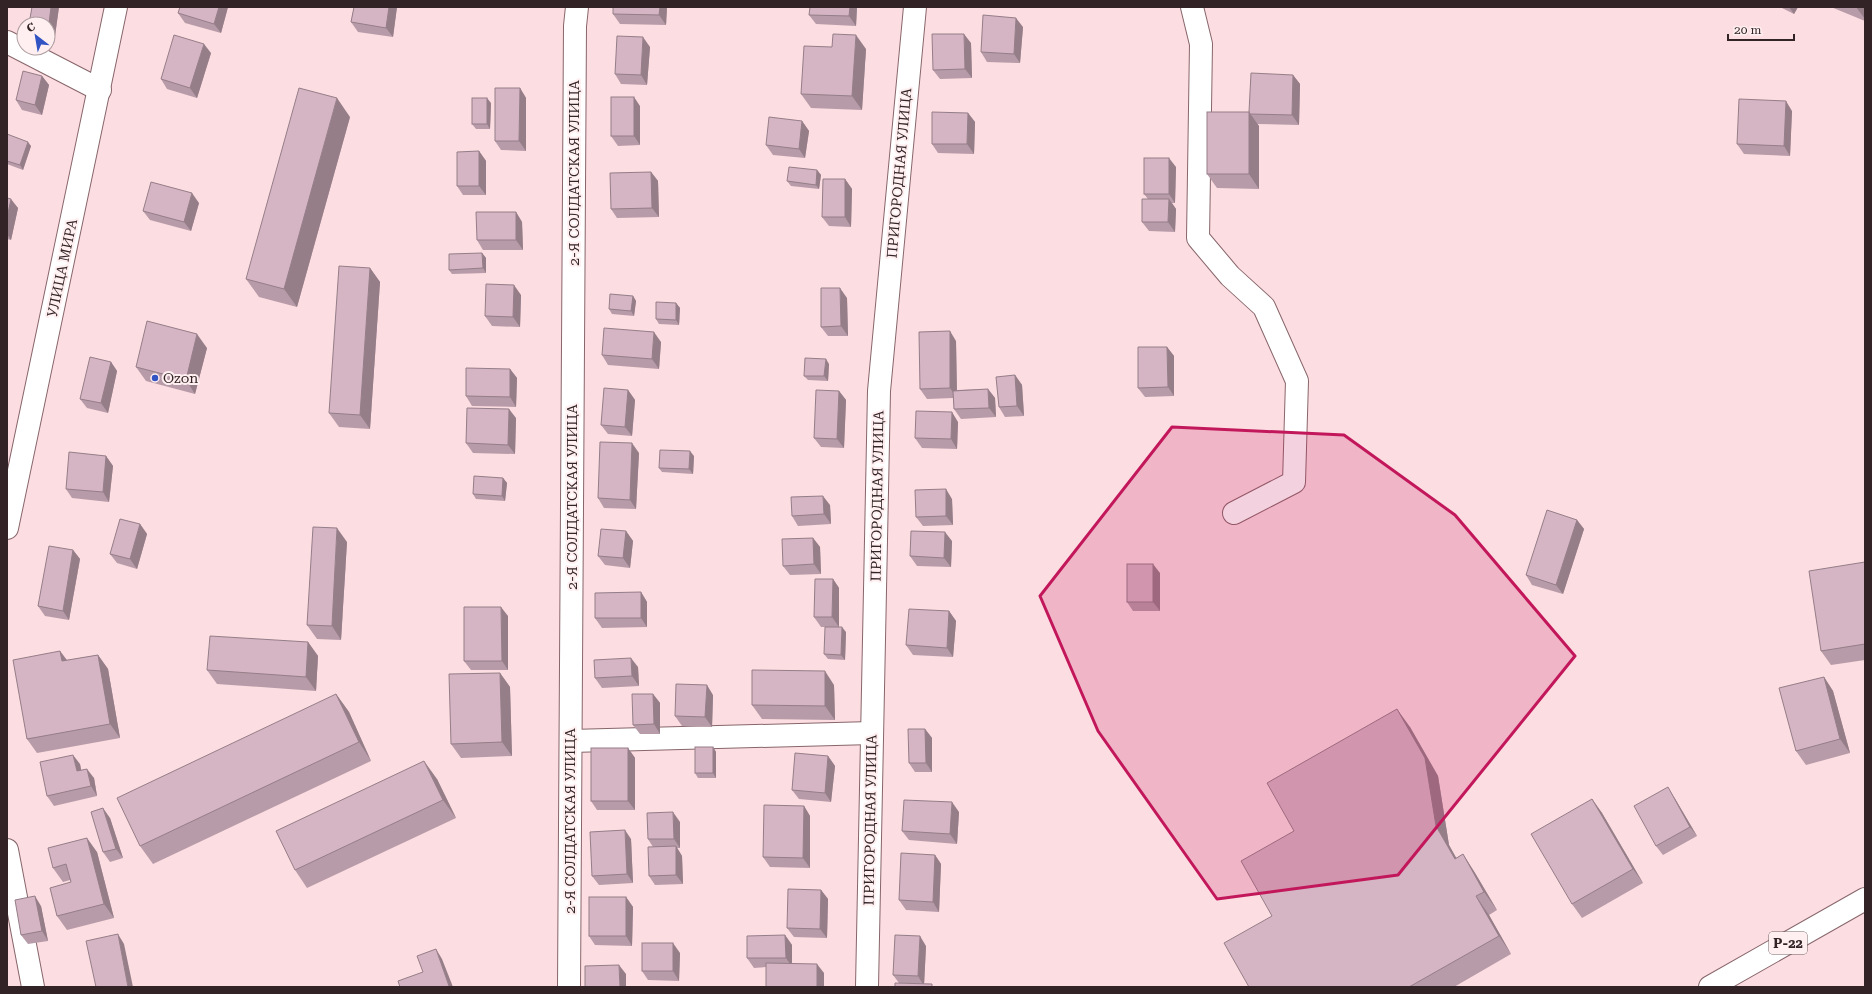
<svg xmlns="http://www.w3.org/2000/svg" width="1872" height="994" font-family="'Roboto Serif',serif">
<rect width="100%" height="100%" fill="#fcdde1"/>
<g fill="none" stroke-linecap="round" stroke-linejoin="round">
<defs>
<g id="minor">
<polyline points="1192,7 1201,44 1198,238 1230,276 1264,307 1297,381 1294,482 1234,513"/>
<polyline points="7,42 100,90"/>
<polyline points="571,741 872,733"/>
<polyline points="569,987 575,26 577,7"/>
<polyline points="867,987 879,391 915,7"/>
</g>
<g id="tertiary">
<polyline points="7,528 116,7"/>
<polyline points="7,850 33,987"/>
</g>
<polyline id="trunk" points="1710,987 1865,899"/>
</defs>
<!-- minor casing -->
<use href="#minor" stroke="#87666b" stroke-width="24"/>
<!-- tertiary casing -->
<use href="#tertiary" stroke="#87666b" stroke-width="24"/>
<!-- trunk casing -->
<use href="#trunk" stroke="#87666b" stroke-width="24"/>
<!-- minor -->
<use href="#minor" stroke="#fff" stroke-width="22"/>
<!-- tertiary -->
<use href="#tertiary" stroke="#fff" stroke-width="22"/>
<!-- trunk -->
<use href="#trunk" stroke="#fff" stroke-width="22"/>
</g>
<!-- wall -->
<g fill="#b79ba8">
<polygon points="32,7 59,7 54,43 48,42 48,24 29,24"/>
<polygon points="228,7 221,33 185,23 178,13"/>
<polygon points="354,7 397,7 393,37 358,32 351,22"/>
<polygon points="667,7 666,25 620,24 613,14"/>
<polygon points="857,7 856,26 816,24 809,15"/>
<polygon points="938,7 964,7 939,8"/>
<polygon points="1780,7 1798,7 1794,14"/>
<polygon points="1831,7 1865,7 1865,21"/>
<polygon points="1023,27 1020,63 987,62 981,52"/>
<polygon points="971,43 972,78 940,79 933,70"/>
<polygon points="650,47 647,85 621,84 615,74"/>
<polygon points="866,49 862,110 811,108 801,94"/>
<polygon points="211,53 197,98 167,89 161,79"/>
<polygon points="1293,75 1300,84 1299,125 1257,124 1259,126 1259,189 1217,188 1207,174 1249,112"/>
<polygon points="42,76 49,85 42,115 22,110 16,100"/>
<polygon points="520,88 526,98 526,151 501,150 495,141"/>
<polygon points="491,103 490,129 476,129 472,124"/>
<polygon points="640,106 640,145 618,146 611,136"/>
<polygon points="1792,111 1790,156 1744,154 1737,144"/>
<polygon points="968,113 975,122 974,154 938,153 932,144"/>
<polygon points="350,117 297,307 259,297 246,279"/>
<polygon points="802,121 809,131 805,158 773,155 766,145"/>
<polygon points="7,135 31,146 23,170 7,164"/>
<polygon points="479,151 486,161 486,195 463,195 457,186"/>
<polygon points="1176,167 1175,203 1172,203 1176,209 1175,232 1149,231 1142,222 1148,199 1144,194"/>
<polygon points="817,170 821,175 819,189 791,186 787,181"/>
<polygon points="651,172 658,181 659,217 617,218 611,209"/>
<polygon points="845,179 852,189 851,227 829,226 822,217"/>
<polygon points="7,198 18,208 11,240 7,239"/>
<polygon points="199,203 191,231 150,220 143,211"/>
<polygon points="516,212 522,222 523,250 483,250 477,240"/>
<polygon points="482,253 486,258 486,273 452,274 449,270"/>
<polygon points="370,268 380,282 370,429 339,427 329,413"/>
<polygon points="521,295 520,327 492,326 485,316"/>
<polygon points="633,296 636,301 634,316 612,314 609,309"/>
<polygon points="847,298 848,336 828,336 821,327"/>
<polygon points="676,303 680,308 679,325 659,324 656,319"/>
<polygon points="956,341 957,390 988,389 995,398 996,417 961,419 954,409 953,398 927,399 920,389"/>
<polygon points="661,342 659,369 608,365 602,355"/>
<polygon points="1167,347 1174,356 1174,396 1145,397 1138,388"/>
<polygon points="207,348 195,394 146,381 136,367"/>
<polygon points="111,362 117,371 108,413 87,408 80,399"/>
<polygon points="829,364 828,381 808,380 804,376"/>
<polygon points="510,369 517,378 516,407 472,406 466,396"/>
<polygon points="1015,375 1022,385 1024,416 1005,417 999,407"/>
<polygon points="628,390 635,400 632,436 608,434 601,425"/>
<polygon points="839,391 846,400 844,448 821,447 814,438"/>
<polygon points="516,418 515,454 473,453 466,443"/>
<polygon points="958,422 957,449 922,448 915,438"/>
<polygon points="639,453 636,509 604,508 598,498"/>
<polygon points="106,456 113,466 109,502 72,498 66,489"/>
<polygon points="694,456 693,474 662,472 659,468"/>
<polygon points="503,478 507,483 505,501 476,499 473,494"/>
<polygon points="952,499 953,525 923,526 916,517"/>
<polygon points="830,505 831,524 798,526 792,516"/>
<polygon points="1577,520 1584,529 1563,594 1532,585 1526,575"/>
<polygon points="140,524 147,534 137,569 117,563 110,554"/>
<polygon points="626,531 633,541 630,568 605,565 598,556"/>
<polygon points="813,538 820,547 821,574 790,575 783,566"/>
<polygon points="952,541 951,567 917,566 910,556"/>
<polygon points="347,542 341,640 317,639 307,625"/>
<polygon points="73,550 80,559 69,620 45,616 38,606"/>
<polygon points="1865,562 1865,660 1831,665 1821,651"/>
<polygon points="1160,573 1160,611 1133,611 1127,602"/>
<polygon points="833,579 839,588 839,627 821,627 814,617"/>
<polygon points="641,592 647,602 647,627 602,628 595,618"/>
<polygon points="949,611 956,621 953,657 913,655 906,645"/>
<polygon points="508,616 508,670 471,670 464,661"/>
<polygon points="846,632 845,660 828,659 824,654"/>
<polygon points="308,642 318,656 316,691 217,684 207,670"/>
<polygon points="60,651 67,660 98,655 108,669 120,738 37,753 27,739"/>
<polygon points="638,667 639,686 602,688 595,678"/>
<polygon points="500,673 510,687 512,756 461,758 451,744"/>
<polygon points="1824,677 1833,691 1850,753 1806,765 1796,751"/>
<polygon points="834,685 835,720 762,719 752,705"/>
<polygon points="336,694 349,712 371,761 153,864 140,846"/>
<polygon points="653,694 660,703 660,734 640,734 633,725"/>
<polygon points="713,695 712,727 682,726 675,716"/>
<polygon points="1410,727 1438,776 1449,845 1456,858 1463,854 1475,873 1497,910 1489,915 1511,954 1454,987 1249,987 1272,916 1294,831"/>
<polygon points="925,729 932,738 932,772 915,772 909,763"/>
<polygon points="713,747 716,752 716,778 698,778 695,773"/>
<polygon points="628,748 635,758 635,810 597,810 591,801"/>
<polygon points="828,756 835,766 831,802 799,799 792,790"/>
<polygon points="80,764 81,770 94,778 97,796 54,806 47,796"/>
<polygon points="437,779 456,818 307,888 295,870"/>
<polygon points="1674,797 1697,836 1663,855 1656,846"/>
<polygon points="1592,799 1602,813 1643,883 1582,918 1572,904"/>
<polygon points="804,806 810,816 810,868 770,867 763,857"/>
<polygon points="959,812 957,844 909,840 902,831"/>
<polygon points="110,818 123,858 110,862 103,852"/>
<polygon points="680,822 680,848 677,848 682,856 683,884 655,885 649,876 653,847 648,839"/>
<polygon points="631,839 633,883 599,885 592,876"/>
<polygon points="97,852 114,918 67,930 57,916 71,882 70,880 63,882 53,868"/>
<polygon points="935,855 941,864 939,912 906,910 899,900"/>
<polygon points="821,890 828,899 827,938 794,937 787,928"/>
<polygon points="626,897 633,907 632,946 595,945 589,936"/>
<polygon points="41,906 48,941 28,944 21,935"/>
<polygon points="785,935 792,945 792,963 824,973 824,987 766,987 766,967 754,968 747,958"/>
<polygon points="926,946 924,984 899,983 893,975"/>
<polygon points="680,953 679,981 648,980 642,971"/>
</g>
<!-- shaded-wall -->
<g fill="#957e88">
<polygon points="51,7 59,7 54,43 48,34"/>
<polygon points="219,7 228,7 221,33 214,24"/>
<polygon points="389,7 397,7 393,37 386,28"/>
<polygon points="660,7 667,7 666,25 659,15"/>
<polygon points="850,7 857,7 856,26 849,16"/>
<polygon points="1789,7 1798,7 1794,14"/>
<polygon points="1856,7 1865,7 1865,19"/>
<polygon points="1016,18 1023,27 1020,63 1014,54"/>
<polygon points="964,34 971,43 972,78 965,69"/>
<polygon points="856,35 866,49 862,110 852,96"/>
<polygon points="643,37 650,47 647,85 641,75"/>
<polygon points="204,44 211,53 197,98 190,88"/>
<polygon points="1293,75 1300,84 1299,125 1292,115"/>
<polygon points="42,76 49,85 42,115 35,105"/>
<polygon points="520,88 526,98 526,151 519,141"/>
<polygon points="634,97 640,106 640,145 634,136"/>
<polygon points="337,98 350,117 297,307 284,289"/>
<polygon points="487,98 491,103 490,129 487,124"/>
<polygon points="1786,101 1792,111 1790,156 1784,146"/>
<polygon points="1249,112 1259,126 1259,189 1249,174"/>
<polygon points="968,113 975,122 974,154 967,144"/>
<polygon points="802,121 809,131 805,158 799,149"/>
<polygon points="28,142 31,146 23,170 20,165"/>
<polygon points="479,151 486,161 486,195 479,186"/>
<polygon points="1169,158 1176,167 1175,203 1169,194"/>
<polygon points="817,170 821,175 819,189 816,185"/>
<polygon points="651,172 658,181 659,217 652,208"/>
<polygon points="845,179 852,189 851,227 845,217"/>
<polygon points="192,193 199,203 191,231 184,222"/>
<polygon points="11,199 18,208 11,240 7,234 7,218"/>
<polygon points="1169,199 1176,209 1175,232 1168,222"/>
<polygon points="516,212 522,222 523,250 516,240"/>
<polygon points="482,253 486,258 486,273 483,268"/>
<polygon points="370,268 380,282 370,429 360,415"/>
<polygon points="514,285 521,295 520,327 513,317"/>
<polygon points="840,288 847,298 848,336 841,326"/>
<polygon points="633,296 636,301 634,316 631,311"/>
<polygon points="676,303 680,308 679,325 676,320"/>
<polygon points="950,331 956,341 957,398 950,388"/>
<polygon points="654,332 661,342 659,369 652,359"/>
<polygon points="197,334 207,348 195,394 186,380"/>
<polygon points="1167,347 1174,356 1174,396 1168,387"/>
<polygon points="826,359 829,364 828,381 824,376"/>
<polygon points="111,362 117,371 108,413 101,403"/>
<polygon points="510,369 517,378 516,407 510,397"/>
<polygon points="1015,375 1022,385 1024,416 1017,406"/>
<polygon points="988,389 995,398 996,417 989,408"/>
<polygon points="628,390 635,400 632,436 625,427"/>
<polygon points="839,391 846,400 844,448 837,439"/>
<polygon points="509,409 516,418 515,454 508,445"/>
<polygon points="952,412 958,422 957,449 951,439"/>
<polygon points="632,443 639,453 636,509 630,500"/>
<polygon points="690,451 694,456 693,474 689,469"/>
<polygon points="106,456 113,466 109,502 103,492"/>
<polygon points="503,478 507,483 505,501 502,496"/>
<polygon points="946,489 952,499 953,525 946,516"/>
<polygon points="823,496 830,505 831,524 824,514"/>
<polygon points="1577,520 1584,529 1563,594 1556,585"/>
<polygon points="140,524 147,534 137,569 130,559"/>
<polygon points="337,528 347,542 341,640 332,626"/>
<polygon points="626,531 633,541 630,568 623,558"/>
<polygon points="945,532 952,541 951,567 944,558"/>
<polygon points="813,538 820,547 821,574 814,564"/>
<polygon points="73,550 80,559 69,620 63,611"/>
<polygon points="1153,564 1160,573 1160,611 1153,602"/>
<polygon points="833,579 839,588 839,627 832,617"/>
<polygon points="641,592 647,602 647,627 641,618"/>
<polygon points="501,607 508,616 508,670 502,661"/>
<polygon points="949,611 956,621 953,657 947,648"/>
<polygon points="842,627 846,632 845,660 841,655"/>
<polygon points="308,642 318,656 316,691 306,677"/>
<polygon points="60,651 70,665 62,661"/>
<polygon points="98,655 108,669 120,738 110,724"/>
<polygon points="631,658 638,667 639,686 632,676"/>
<polygon points="825,671 834,685 835,720 825,706"/>
<polygon points="500,673 510,687 512,756 502,742"/>
<polygon points="1824,677 1833,691 1850,753 1840,739"/>
<polygon points="707,685 713,695 712,727 705,717"/>
<polygon points="336,694 349,712 371,761 359,742"/>
<polygon points="653,694 660,703 660,734 654,724"/>
<polygon points="1397,709 1410,727 1438,776 1449,845 1467,877 1455,859 1436,826"/>
<polygon points="925,729 932,738 932,772 926,763"/>
<polygon points="713,747 716,752 716,778 713,773"/>
<polygon points="628,748 635,758 635,810 628,801"/>
<polygon points="73,755 80,764 83,780 77,771"/>
<polygon points="828,756 835,766 831,802 825,793"/>
<polygon points="424,761 437,779 456,818 443,800"/>
<polygon points="87,769 94,778 97,796 91,786"/>
<polygon points="1668,787 1674,797 1697,836 1690,827"/>
<polygon points="1592,799 1602,813 1643,883 1633,869"/>
<polygon points="952,802 959,812 957,844 950,834"/>
<polygon points="804,806 810,816 810,868 803,858"/>
<polygon points="103,808 110,818 123,858 116,849"/>
<polygon points="673,812 680,822 680,848 674,839"/>
<polygon points="625,830 631,839 633,883 627,874"/>
<polygon points="87,838 97,852 114,918 104,904"/>
<polygon points="676,846 682,856 683,884 676,875"/>
<polygon points="1463,854 1475,873 1497,910 1484,892"/>
<polygon points="935,855 941,864 939,912 933,902"/>
<polygon points="821,890 828,899 827,938 820,929"/>
<polygon points="35,896 41,906 48,941 42,931"/>
<polygon points="1476,896 1489,915 1511,954 1499,936"/>
<polygon points="626,897 633,907 632,946 626,936"/>
<polygon points="118,934 124,944 133,987 128,987"/>
<polygon points="785,935 792,945 792,967 786,958"/>
<polygon points="920,936 926,946 924,986 918,976"/>
<polygon points="673,943 680,953 679,981 673,971"/>
<polygon points="436,949 442,959 453,987 450,987 449,986"/>
<polygon points="817,964 824,973 824,987 817,987"/>
<polygon points="619,965 626,974 626,987 620,987"/>
</g>
<!-- building -->
<g fill="#d5b4c3" stroke="#957e88">
<polygon points="32,7 51,7 48,32 48,24 29,24"/>
<polygon points="180,7 219,7 214,24 178,13"/>
<polygon points="354,7 389,7 386,28 351,22"/>
<polygon points="613,7 660,7 659,15 613,14"/>
<polygon points="810,7 850,7 849,16 809,15"/>
<polygon points="983,15 1016,18 1014,54 981,52"/>
<polygon points="833,34 856,35 852,96 801,94 804,46 832,47"/>
<polygon points="932,34 964,34 965,69 933,70"/>
<polygon points="174,35 204,44 190,88 161,79"/>
<polygon points="617,36 643,37 641,75 615,74"/>
<polygon points="23,71 42,76 35,105 16,100"/>
<polygon points="1251,73 1293,75 1292,115 1250,114 1249,112"/>
<polygon points="299,88 337,98 284,289 246,279"/>
<polygon points="495,88 520,88 519,141 495,141"/>
<rect x="611" y="97" width="23" height="39"/>
<rect x="472" y="98" width="15" height="26"/>
<polygon points="1739,99 1786,101 1784,146 1737,144"/>
<polygon points="932,112 968,113 967,144 932,144"/>
<rect x="1207" y="112" width="42" height="62"/>
<polygon points="769,117 802,121 799,149 766,145"/>
<polygon points="7,134 28,142 20,165 7,161"/>
<polygon points="479,151 479,186 457,186 457,152"/>
<rect x="1144" y="158" width="25" height="36"/>
<polygon points="789,167 817,170 816,185 787,181"/>
<polygon points="651,172 652,208 611,209 610,173"/>
<polygon points="823,179 845,179 845,217 822,217"/>
<polygon points="151,182 192,193 184,222 143,211"/>
<polygon points="7,198 11,199 7,218"/>
<polygon points="1142,199 1169,199 1168,222 1142,222"/>
<polygon points="476,212 516,212 516,240 477,240"/>
<polygon points="482,253 483,268 449,270 449,254"/>
<polygon points="339,266 370,268 360,415 329,413"/>
<polygon points="486,284 514,285 513,317 485,316"/>
<polygon points="821,288 840,288 841,326 821,327"/>
<polygon points="610,294 633,296 631,311 609,309"/>
<polygon points="656,302 676,303 676,320 656,319"/>
<polygon points="147,321 197,334 186,380 136,367"/>
<polygon points="604,328 654,332 652,359 602,355"/>
<polygon points="950,331 950,388 920,389 919,332"/>
<polygon points="1138,347 1167,347 1168,387 1138,388"/>
<polygon points="90,357 111,362 101,403 80,399"/>
<polygon points="805,358 826,359 824,376 804,376"/>
<polygon points="466,368 510,369 510,397 466,396"/>
<polygon points="1015,375 1017,406 999,407 996,377"/>
<polygon points="604,388 628,390 625,427 601,425"/>
<polygon points="988,389 989,408 954,409 953,391"/>
<polygon points="816,390 839,391 837,439 814,438"/>
<polygon points="467,408 509,409 508,445 466,443"/>
<polygon points="916,411 952,412 951,439 915,438"/>
<polygon points="600,442 632,443 630,500 598,498"/>
<polygon points="660,450 690,451 689,469 659,468"/>
<polygon points="69,452 106,456 103,492 66,489"/>
<polygon points="474,476 503,478 502,496 473,494"/>
<polygon points="946,489 946,516 916,517 915,490"/>
<polygon points="823,496 824,514 792,516 791,497"/>
<polygon points="1547,510 1577,520 1556,585 1526,575"/>
<polygon points="120,519 140,524 130,559 110,554"/>
<polygon points="313,527 337,528 332,626 307,625"/>
<polygon points="601,529 626,531 623,558 598,556"/>
<polygon points="911,531 945,532 944,558 910,556"/>
<polygon points="813,538 814,564 783,566 782,539"/>
<polygon points="49,546 73,550 63,611 38,606"/>
<polygon points="1865,562 1865,644 1821,651 1809,571"/>
<rect x="1127" y="564" width="26" height="38"/>
<polygon points="815,579 833,579 832,617 814,617"/>
<polygon points="641,592 641,618 595,618 595,593"/>
<polygon points="464,607 501,607 502,661 464,661"/>
<polygon points="909,609 949,611 947,648 906,645"/>
<polygon points="825,627 842,627 841,655 824,654"/>
<polygon points="210,636 308,642 306,677 207,670"/>
<polygon points="60,651 62,661 98,655 110,724 27,739 13,660"/>
<polygon points="631,658 632,676 595,678 594,660"/>
<polygon points="752,670 825,671 825,706 752,705"/>
<polygon points="500,673 502,742 451,744 449,674"/>
<polygon points="1824,677 1840,739 1796,751 1779,688"/>
<polygon points="676,684 707,685 705,717 675,716"/>
<polygon points="336,694 359,742 140,846 117,798"/>
<polygon points="632,694 653,694 654,724 633,725"/>
<polygon points="1397,709 1425,758 1436,826 1455,859 1463,854 1484,892 1476,896 1499,936 1409,987 1249,987 1224,943 1272,916 1241,861 1294,831 1267,783"/>
<polygon points="908,729 925,729 926,763 909,763"/>
<rect x="695" y="747" width="18" height="26"/>
<rect x="591" y="748" width="37" height="53"/>
<polygon points="795,753 828,756 825,793 792,790"/>
<polygon points="73,755 77,771 87,769 91,786 47,796 40,762"/>
<polygon points="424,761 443,800 295,870 276,831"/>
<polygon points="1668,787 1690,827 1656,846 1634,806"/>
<polygon points="1592,799 1633,869 1572,904 1531,834"/>
<polygon points="904,800 952,802 950,834 902,831"/>
<polygon points="764,805 804,806 803,858 763,857"/>
<polygon points="103,808 116,849 103,852 91,812"/>
<polygon points="673,812 674,839 648,839 647,813"/>
<polygon points="625,830 627,874 592,876 590,832"/>
<polygon points="87,838 104,904 57,916 50,888 71,882 66,864 53,868 48,848"/>
<polygon points="676,846 676,875 649,876 648,847"/>
<polygon points="901,853 935,855 933,902 899,900"/>
<polygon points="788,889 821,890 820,929 787,928"/>
<polygon points="35,896 42,931 21,935 15,900"/>
<rect x="589" y="897" width="37" height="39"/>
<polygon points="118,934 128,987 96,987 86,941"/>
<polygon points="785,935 786,958 747,958 747,936"/>
<polygon points="895,935 920,936 918,976 893,975"/>
<rect x="642" y="943" width="31" height="28"/>
<polygon points="436,949 449,986 445,987 400,987 398,981 423,972 417,956"/>
<polygon points="766,963 817,964 817,987 766,987"/>
<polygon points="619,965 620,987 585,987 585,966"/>
<polygon points="895,983 932,984 932,987 895,987"/>
</g>
<!-- marked area -->
<path fill="#c2185b" fill-opacity="0.2" stroke="#c2185b" stroke-width="3" stroke-linejoin="round" d="M1172 427 1344 435 1455 515 1575 656 1398 875 1217 899 1098 731 1040 596Z"/>
<!-- markers -->
<circle fill="#3153c3" stroke="#ffeff1" stroke-width="1.5" cx="155" cy="378" r="4"/>
<g text-anchor="middle" stroke-width="4" stroke-linejoin="round" paint-order="stroke">
<!-- shield labels -->
<rect fill="#ffeff1" stroke="#706163" stroke-width="1" x="1769" y="932" width="38" height="22" rx="3"/>
<g font-size="13" font-weight="bold" fill="#322426">
<text x="1788" y="948">Р-22</text>
</g>
<!-- street labels -->
<g font-size="14" fill="#322426" stroke="#ffeff1">
<text transform="translate(574 173) rotate(-90)" y="5">2-Я СОЛДАТСКАЯ УЛИЦА</text>
<text transform="translate(899 173) rotate(-85)" y="5">ПРИГОРОДНАЯ УЛИЦА</text>
<text transform="translate(62 268) rotate(-78)" y="5">УЛИЦА МИРА</text>
<text transform="translate(877 496) rotate(-89)" y="5">ПРИГОРОДНАЯ УЛИЦА</text>
<text transform="translate(572 497) rotate(-90)" y="5">2-Я СОЛДАТСКАЯ УЛИЦА</text>
<text transform="translate(870 820) rotate(-89)" y="5">ПРИГОРОДНАЯ УЛИЦА</text>
<text transform="translate(570 821) rotate(-90)" y="5">2-Я СОЛДАТСКАЯ УЛИЦА</text>
</g>
<!-- poi labels -->
<g font-size="14" fill="#322426" stroke="#ffeff1" text-anchor="start">
<text x="163" y="383">Ozon</text>
</g>
</g>
<!-- border -->
<rect width="1872" height="994" fill="none" stroke="#322426" stroke-width="16"/>
<!-- north arrow -->
<g transform="translate(36 36) rotate(329)"><circle r="19" fill="#ffeff1" stroke="#ad9ea0"/>
<path d="M0-3L7 15L0 10L-7 15Z" fill="#3153c3"/>
<text y="-6" font-size="11" font-weight="bold" text-anchor="middle" fill="#322426">С</text>
</g>
<!-- scale -->
<path d="M1728 34v6h66v-6" fill="none" stroke="#322426" stroke-width="2"/>
<text x="1734" y="34" font-size="12" fill="#322426" stroke="#ffeff1" stroke-width="3" paint-order="stroke">20 m</text>
</svg>
